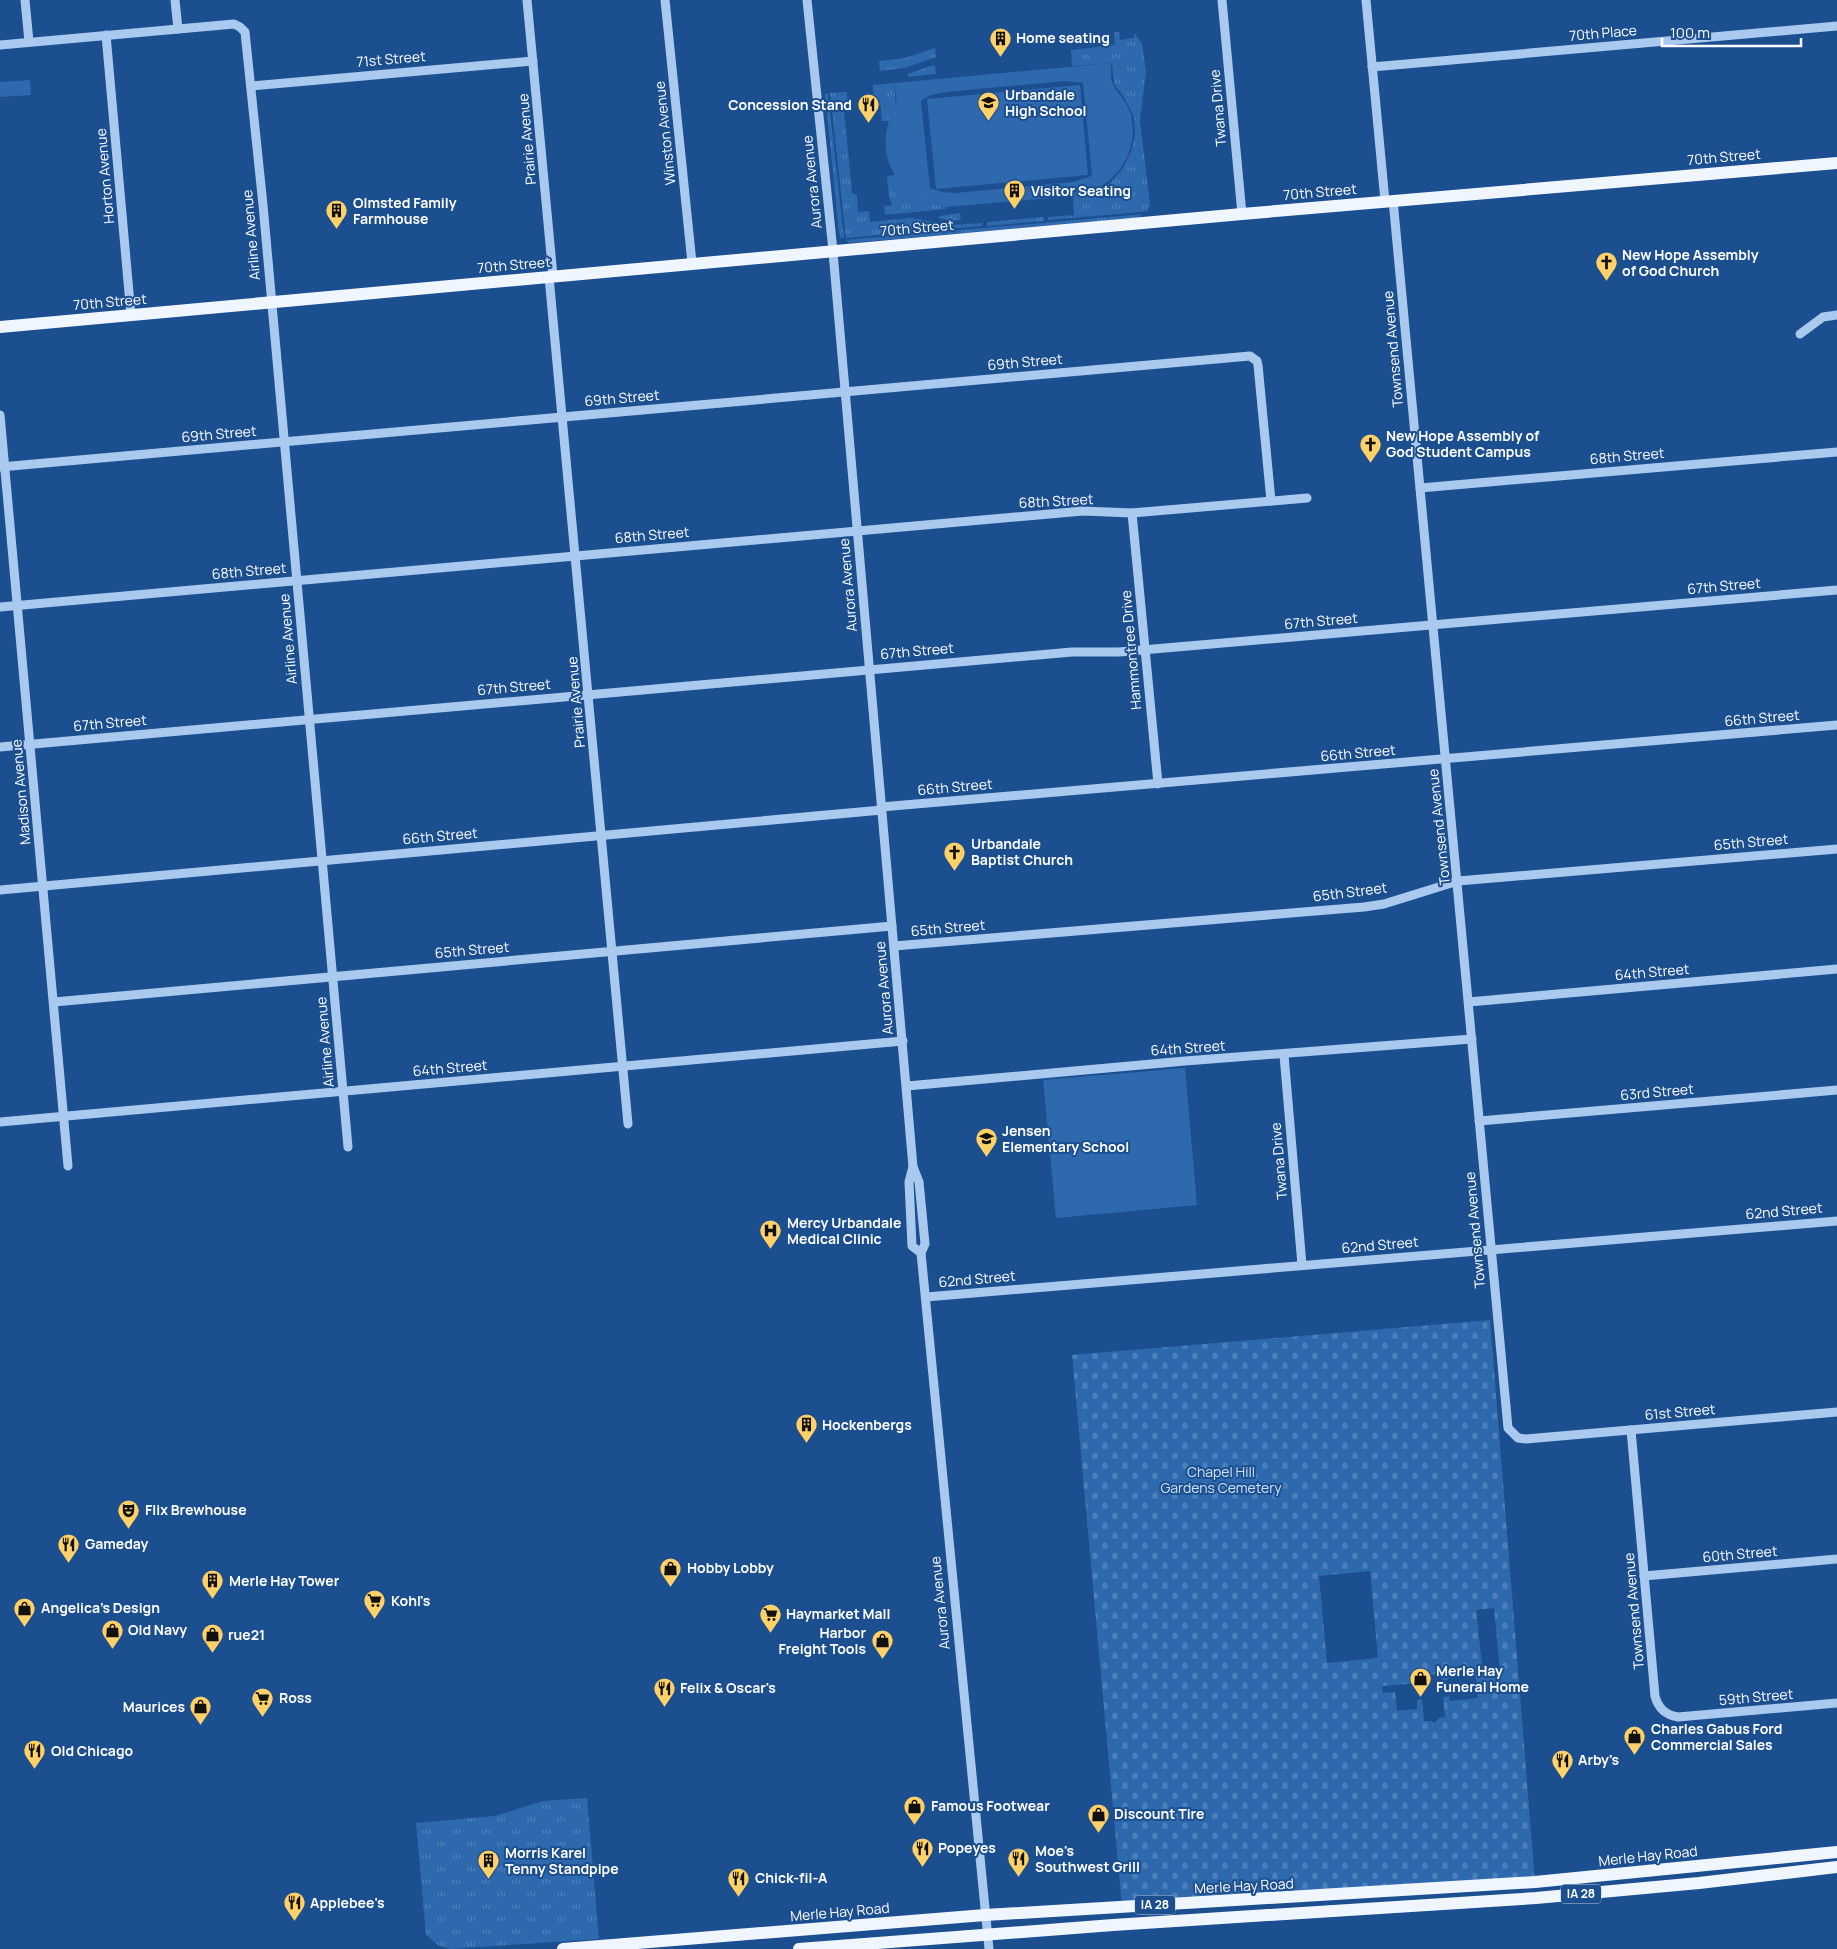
<svg xmlns="http://www.w3.org/2000/svg" width="1837" height="1949" font-family="Manrope,sans-serif">
<defs>
<pattern id="grass-tufts" width="24" height="20" patternUnits="userSpaceOnUse" patternTransform="scale(1.25)"><rect width="24" height="20" fill="#2e69ad"/><path d="M3 7l-1-3M5 7V3M7 7l1-3M15 17l-1-3M17 17v-4M19 17l1-3" fill="none" stroke="#4d80b9"/></pattern>
<pattern id="cemetery-stones" width="16" height="16" patternUnits="userSpaceOnUse" patternTransform="scale(1.25)"><rect width="16" height="16" fill="#2e69ad"/><path d="M2 7V4a2 2 0 0 1 4 0v3zM10 15v-3a2 2 0 0 1 4 0v3z" fill="#4d80b9"/></pattern>
</defs>
<rect width="100%" height="100%" fill="#1b4f8f"/>
<!-- grass -->
<g fill="url(#grass-tufts)">
<polygon points="1114,32 1119,32 1120,40 1134,38 1134,33 1142,43 1146,72 1140,120 1150,205 1147,211 1142,212 1048,220 1048,217 1074,215 1073,197 1094,192 1110,183 1123,168 1132,149 1135,133 1134,117 1124,97 1114,84 1112,63 1072,66 1071,50 1115,45"/>
<polygon points="935,48 936,57 904,68 880,71 879,61 905,58"/>
<polygon points="933,65 935,66 936,74 908,77 908,74"/>
<polygon points="894,83 896,107 889,121 882,121 880,100 874,101 873,85"/>
<polygon points="847,92 848,108 844,110 852,193 857,195 858,212 869,211 870,222 910,218 951,225 982,223 982,226 846,238 830,93"/>
<polygon points="825,94 828,94 844,238 840,237 839,233"/>
<path d="M895 175C907 194 924 204 946 207V209L885 215 884 206 892 205V204L889 197 887 176Z"/>
<polygon points="960,213 961,220 951,221 939,218 939,216"/>
<polygon points="1144,214 1136,218 849,243 846,240"/>
<polygon points="1043,217 1044,221 987,226 987,222"/>
<polygon points="587,1798 599,1939 450,1949 438,1945 426,1935 416,1823 495,1816 543,1801"/>
</g>
<!-- cemetery -->
<path fill="url(#cemetery-stones)" fill-rule="evenodd" d="M1490 1320 1535 1882 1122 1907 1072 1355ZM1370 1571 1378 1658 1327 1663 1319 1576ZM1494 1608 1500 1671 1483 1673 1476 1610ZM1475 1671 1478 1698 1450 1701 1449 1696 1443 1697 1445 1717 1439 1718 1435 1723 1431 1721H1424L1422 1699 1417 1700V1709L1397 1711 1395 1692 1383 1693 1382 1686 1420 1683V1675L1441 1674 1442 1681 1448 1680 1447 1674Z"/>
<!-- green -->
<g fill="#2e69ad" fill-rule="evenodd">
<path d="M1111 63C1111 69 1110 80 1114 86 1119 95 1126 101 1130 112 1142 152 1114 190 1074 196L947 207C910 203 882 173 886 135 887 127 889 120 892 113 893 112 896 106 896 106 897 99 895 89 894 83ZM1065 81 1083 83 1092 176 1073 182 955 193 943 192 930 188 921 101 931 95 946 92Z"/>
<polygon points="30,80 31,95 0,97 0,82"/>
<polygon points="1080,85 1088,175 936,189 927,99"/>
<polygon points="1185,1068 1197,1205 1056,1218 1043,1080"/>
</g>
<g fill="none" stroke-linecap="round" stroke-linejoin="round">
<!-- minor -->
<g stroke="#a9c9ee" stroke-width="9">
<polyline points="25,0 29,42"/>
<polyline points="175,0 178,29"/>
<polyline points="527,0 553,276"/>
<polyline points="665,0 692,263"/>
<polyline points="807,0 832,241 913,1167 919,1182 925,1244 921,1253 989,1949"/>
<polyline points="1222,0 1242,214"/>
<polyline points="1366,0 1385,201"/>
<polyline points="106,35 131,315"/>
<polyline points="0,45 234,24 240,27 245,32 263,205 348,1147"/>
<polyline points="1372,67 1837,26"/>
<polyline points="251,86 533,61"/>
<polyline points="1393,200 1508,1428 1518,1438 1526,1439 1837,1412"/>
<polyline points="549,277 628,1124"/>
<polyline points="1800,334 1823,317 1837,315"/>
<polyline points="0,415 68,1166"/>
<polyline points="0,467 1250,356 1257,361 1258,365 1271,501"/>
<polyline points="1420,488 1837,452"/>
<polyline points="1132,513 1158,784"/>
<polyline points="0,607 1083,511 1132,513 1307,498"/>
<polyline points="0,747 1072,652 1119,652 1837,590"/>
<polyline points="881,807 1837,725"/>
<polyline points="0,890 882,810"/>
<polyline points="894,946 1364,907 1384,904 1458,881 1837,849"/>
<polyline points="54,1002 892,926"/>
<polyline points="1469,1002 1837,969"/>
<polyline points="1284,1055 1302,1265"/>
<polyline points="907,1086 1185,1061 1472,1039"/>
<polyline points="1479,1121 1837,1090"/>
<polyline points="0,1122 903,1041"/>
<polyline points="913,1167 909,1182 912,1246 921,1253"/>
<polyline points="926,1297 1837,1221"/>
<path d="M1631 1430 1655 1696C1658 1708 1665 1715 1678 1717L1837 1703"/>
<polyline points="1644,1576 1837,1559"/>
</g>
<!-- major -->
<g stroke="#f0f6ff" stroke-width="12">
<polyline points="0,327 1242,214 1837,163"/>
<polyline points="563,1949 985,1915 1535,1882 1837,1852"/>
<polyline points="799,1949 1113,1925 1536,1898 1699,1883 1837,1867"/>
</g>
</g>
<!-- icons -->
<defs>
<symbol id="building-pin" viewBox="-11 -11 22 30"><path d="M0 17L-7.5 6A9.5 9.5 0 1 1 7.5 6Z" fill="#ffd166" stroke="#1b4f8f"/><path d="M-4-6H4V6H1V3H-1V6H-4ZM-2.5-4.3h1.7v1.8h-1.7ZM.8-4.3h1.7v1.8H.8ZM-2.5-1h1.7V.8h-1.7ZM.8-1h1.7V.8H.8Z" fill="#111"/></symbol>
<symbol id="school-pin" viewBox="-11 -11 22 30"><path d="M0 17L-7.5 6A9.5 9.5 0 1 1 7.5 6Z" fill="#ffd166" stroke="#1b4f8f"/><path d="M0-5L7-2L0 1L-7-2ZM-4 1L0 2.5L4 1V4Q0 6-4 4Z" fill="#111"/></symbol>
<symbol id="restaurant-pin" viewBox="-11 -11 22 30"><path d="M0 17L-7.5 6A9.5 9.5 0 1 1 7.5 6Z" fill="#ffd166" stroke="#1b4f8f"/><path d="M-5-6h1v4h1v-4h1v4h1v-4h1v5L-1.5 .5V6h-2V.5L-5-1ZM5-6V6H3V1.5H1.5Q1.5-4 5-6Z" fill="#111"/></symbol>
<symbol id="church-pin" viewBox="-11 -11 22 30"><path d="M0 17L-7.5 6A9.5 9.5 0 1 1 7.5 6Z" fill="#ffd166" stroke="#1b4f8f"/><path d="M-1.2-6h2.4v3.5h3.3v2.4h-3.3V6h-2.4V-.1h-3.3v-2.4h3.3Z" fill="#111"/></symbol>
<symbol id="hospital-pin" viewBox="-11 -11 22 30"><path d="M0 17L-7.5 6A9.5 9.5 0 1 1 7.5 6Z" fill="#ffd166" stroke="#1b4f8f"/><path d="M-5-5h3v3.5h4V-5h3V5h-3V1.5h-4V5h-3Z" fill="#111"/></symbol>
<symbol id="theatre-pin" viewBox="-11 -11 22 30"><path d="M0 17L-7.5 6A9.5 9.5 0 1 1 7.5 6Z" fill="#ffd166" stroke="#1b4f8f"/><path d="M-5-5.5Q0-4 5-5.5V0Q5 5 0 6Q-5 5-5 0ZM-3.3-2.5H-1v1.5H-3.3ZM1-2.5H3.3v1.5H1ZM-2.8 1Q0 5.5 2.8 1Z" fill="#111"/></symbol>
<symbol id="shop-pin" viewBox="-11 -11 22 30"><path d="M0 17L-7.5 6A9.5 9.5 0 1 1 7.5 6Z" fill="#ffd166" stroke="#1b4f8f"/><path d="M-5-2.5h2.3a2.7 3.5 0 0 1 5.4 0H5L5.5 6h-11ZM-1.5-2.5h3a1.5 2.3 0 0 0-3 0Z" fill="#111"/></symbol>
<symbol id="supermarket-pin" viewBox="-11 -11 22 30"><path d="M0 17L-7.5 6A9.5 9.5 0 1 1 7.5 6Z" fill="#ffd166" stroke="#1b4f8f"/><path d="M-6-5.5h2.5l.6 2H6L4.5 2H-2.5L-4.4-4H-6ZM-1.5 3.2a1.3 1.3 0 1 0 .1 0ZM3 3.2a1.3 1.3 0 1 0 .1 0Z" fill="#111"/></symbol>
</defs>
<g fill-rule="evenodd">
<use href="#building-pin" x="988" y="26" width="25" height="34"/>
<use href="#school-pin" x="976" y="90" width="25" height="34"/>
<use href="#restaurant-pin" x="856" y="92" width="25" height="34"/>
<use href="#building-pin" x="1002" y="178" width="25" height="34"/>
<use href="#building-pin" x="324" y="198" width="25" height="34"/>
<use href="#church-pin" x="1594" y="250" width="25" height="34"/>
<use href="#church-pin" x="1358" y="432" width="25" height="34"/>
<use href="#church-pin" x="942" y="840" width="25" height="34"/>
<use href="#school-pin" x="974" y="1126" width="25" height="34"/>
<use href="#hospital-pin" x="758" y="1218" width="25" height="34"/>
<use href="#building-pin" x="794" y="1412" width="25" height="34"/>
<use href="#theatre-pin" x="116" y="1498" width="25" height="34"/>
<use href="#restaurant-pin" x="56" y="1532" width="25" height="34"/>
<use href="#shop-pin" x="658" y="1556" width="25" height="34"/>
<use href="#building-pin" x="200" y="1568" width="25" height="34"/>
<use href="#supermarket-pin" x="362" y="1588" width="25" height="34"/>
<use href="#shop-pin" x="12" y="1596" width="25" height="34"/>
<use href="#supermarket-pin" x="758" y="1602" width="25" height="34"/>
<use href="#shop-pin" x="100" y="1618" width="25" height="34"/>
<use href="#shop-pin" x="200" y="1622" width="25" height="34"/>
<use href="#shop-pin" x="870" y="1628" width="25" height="34"/>
<use href="#shop-pin" x="1408" y="1666" width="25" height="34"/>
<use href="#restaurant-pin" x="652" y="1676" width="25" height="34"/>
<use href="#supermarket-pin" x="250" y="1686" width="25" height="34"/>
<use href="#shop-pin" x="188" y="1694" width="25" height="34"/>
<use href="#shop-pin" x="1622" y="1724" width="25" height="34"/>
<use href="#restaurant-pin" x="22" y="1738" width="25" height="34"/>
<use href="#restaurant-pin" x="1550" y="1748" width="25" height="34"/>
<use href="#shop-pin" x="902" y="1794" width="25" height="34"/>
<use href="#shop-pin" x="1086" y="1802" width="25" height="34"/>
<use href="#restaurant-pin" x="910" y="1836" width="25" height="34"/>
<use href="#restaurant-pin" x="1006" y="1846" width="25" height="34"/>
<use href="#building-pin" x="476" y="1848" width="25" height="34"/>
<use href="#restaurant-pin" x="726" y="1866" width="25" height="34"/>
<use href="#restaurant-pin" x="282" y="1890" width="25" height="34"/>
</g>
<g text-anchor="middle" stroke-width="4" stroke-linejoin="round" paint-order="stroke">
<!-- shield labels -->
<g fill="#1b4f8f" stroke="#bbcadd" stroke-width="1">
<rect x="1561" y="1884.5" width="40" height="19" rx="4"/>
<rect x="1135" y="1895.5" width="40" height="19" rx="4"/>
</g>
<g font-size="12" font-weight="bold" fill="#fff">
<text x="1581" y="1898">IA 28</text>
<text x="1155" y="1909">IA 28</text>
</g>
<!-- street labels -->
<g font-size="14" fill="#fff" stroke="#1b4f8f">
<text transform="translate(1603 33) rotate(-5)" y="5">70th Place</text>
<text transform="translate(391 59) rotate(-5)" y="5">71st Street</text>
<text transform="translate(1218 108) rotate(-95)" y="5">Twana Drive</text>
<text transform="translate(665 133) rotate(-96)" y="5">Winston Avenue</text>
<text transform="translate(527 139) rotate(-95)" y="5">Prairie Avenue</text>
<text transform="translate(1724 157) rotate(-5)" y="5">70th Street</text>
<text transform="translate(105 176) rotate(-95)" y="5">Horton Avenue</text>
<text transform="translate(812 182) rotate(-96)" y="5">Aurora Avenue</text>
<text transform="translate(1320 192) rotate(-5)" y="5">70th Street</text>
<text transform="translate(917 228) rotate(-5)" y="5">70th Street</text>
<text transform="translate(251 235) rotate(-95)" y="5">Airline Avenue</text>
<text transform="translate(514 265) rotate(-5)" y="5">70th Street</text>
<text transform="translate(110 302) rotate(-5)" y="5">70th Street</text>
<text transform="translate(1393 349) rotate(-95)" y="5">Townsend Avenue</text>
<text transform="translate(1025 362) rotate(-5)" y="5">69th Street</text>
<text transform="translate(622 398) rotate(-5)" y="5">69th Street</text>
<text transform="translate(219 434) rotate(-5)" y="5">69th Street</text>
<text transform="translate(1627 456) rotate(-5)" y="5">68th Street</text>
<text transform="translate(1056 501) rotate(-3)" y="5">68th Street</text>
<text transform="translate(652 535) rotate(-5)" y="5">68th Street</text>
<text transform="translate(249 571) rotate(-5)" y="5">68th Street</text>
<text transform="translate(848 585) rotate(-95)" y="5">Aurora Avenue</text>
<text transform="translate(1724 586) rotate(-5)" y="5">67th Street</text>
<text transform="translate(1321 621) rotate(-5)" y="5">67th Street</text>
<text transform="translate(288 639) rotate(-95)" y="5">Airline Avenue</text>
<text transform="translate(1131 650) rotate(-95)" y="5">Hammontree Drive</text>
<text transform="translate(917 651) rotate(-5)" y="5">67th Street</text>
<text transform="translate(514 687) rotate(-5)" y="5">67th Street</text>
<text transform="translate(576 702) rotate(-95)" y="5">Prairie Avenue</text>
<text transform="translate(1762 718) rotate(-5)" y="5">66th Street</text>
<text transform="translate(110 723) rotate(-5)" y="5">67th Street</text>
<text transform="translate(1358 753) rotate(-5)" y="5">66th Street</text>
<text transform="translate(955 787) rotate(-5)" y="5">66th Street</text>
<text transform="translate(21 792) rotate(-95)" y="5">Madison Avenue</text>
<text transform="translate(1439 827) rotate(-96)" y="5">Townsend Avenue</text>
<text transform="translate(440 836) rotate(-5)" y="5">66th Street</text>
<text transform="translate(1751 842) rotate(-5)" y="5">65th Street</text>
<text transform="translate(1350 892) rotate(-7)" y="5">65th Street</text>
<text transform="translate(948 928) rotate(-5)" y="5">65th Street</text>
<text transform="translate(472 950) rotate(-5)" y="5">65th Street</text>
<text transform="translate(1652 972) rotate(-5)" y="5">64th Street</text>
<text transform="translate(884 988) rotate(-95)" y="5">Aurora Avenue</text>
<text transform="translate(325 1042) rotate(-95)" y="5">Airline Avenue</text>
<text transform="translate(1188 1048) rotate(-4)" y="5">64th Street</text>
<text transform="translate(450 1068) rotate(-5)" y="5">64th Street</text>
<text transform="translate(1657 1092) rotate(-5)" y="5">63rd Street</text>
<text transform="translate(1279 1161) rotate(-95)" y="5">Twana Drive</text>
<text transform="translate(1784 1211) rotate(-5)" y="5">62nd Street</text>
<text transform="translate(1475 1230) rotate(-95)" y="5">Townsend Avenue</text>
<text transform="translate(1380 1245) rotate(-5)" y="5">62nd Street</text>
<text transform="translate(977 1279) rotate(-5)" y="5">62nd Street</text>
<text transform="translate(1680 1412) rotate(-5)" y="5">61st Street</text>
<text transform="translate(1740 1554) rotate(-5)" y="5">60th Street</text>
<text transform="translate(940 1603) rotate(-96)" y="5">Aurora Avenue</text>
<text transform="translate(1634 1611) rotate(-95)" y="5">Townsend Avenue</text>
<text transform="translate(1756 1697) rotate(-5)" y="5">59th Street</text>
<text transform="translate(1648 1856) rotate(-6)" y="5">Merle Hay Road</text>
<text transform="translate(1244 1886) rotate(-3)" y="5">Merle Hay Road</text>
<text transform="translate(840 1912) rotate(-5)" y="5">Merle Hay Road</text>
</g>
<!-- poi labels -->
<g font-size="14" font-weight="bold" fill="#fff" stroke="#1b4f8f" text-anchor="start">
<text x="1016" y="43">Home seating</text>
<text x="1005" y="100">Urbandale<tspan x="1005" dy="16">High School</tspan></text>
<text x="852" y="110" text-anchor="end">Concession Stand</text>
<text x="1031" y="196">Visitor Seating</text>
<text x="353" y="208">Olmsted Family<tspan x="353" dy="16">Farmhouse</tspan></text>
<text x="1622" y="260">New Hope Assembly<tspan x="1622" dy="16">of God Church</tspan></text>
<text x="1386" y="441">New Hope Assembly of<tspan x="1386" dy="16">God Student Campus</tspan></text>
<text x="971" y="849">Urbandale<tspan x="971" dy="16">Baptist Church</tspan></text>
<text x="1002" y="1136">Jensen<tspan x="1002" dy="16">Elementary School</tspan></text>
<text x="787" y="1228">Mercy Urbandale<tspan x="787" dy="16">Medical Clinic</tspan></text>
<text x="822" y="1430">Hockenbergs</text>
<text x="145" y="1515">Flix Brewhouse</text>
<text x="85" y="1549">Gameday</text>
<text x="687" y="1573">Hobby Lobby</text>
<text x="229" y="1586">Merle Hay Tower</text>
<text x="391" y="1606">Kohl's</text>
<text x="41" y="1613">Angelica's Design</text>
<text x="786" y="1619">Haymarket Mall</text>
<text x="128" y="1635">Old Navy</text>
<text x="866" y="1638" text-anchor="end">Harbor<tspan x="866" dy="16">Freight Tools</tspan></text>
<text x="228" y="1640">rue21</text>
<text x="1436" y="1676">Merle Hay<tspan x="1436" dy="16">Funeral Home</tspan></text>
<text x="680" y="1693">Felix &amp; Oscar's</text>
<text x="279" y="1703">Ross</text>
<text x="185" y="1712" text-anchor="end">Maurices</text>
<text x="1651" y="1734">Charles Gabus Ford<tspan x="1651" dy="16">Commercial Sales</tspan></text>
<text x="51" y="1756">Old Chicago</text>
<text x="1578" y="1765">Arby's</text>
<text x="931" y="1811">Famous Footwear</text>
<text x="1114" y="1819">Discount Tire</text>
<text x="938" y="1853">Popeyes</text>
<text x="1035" y="1856">Moe's<tspan x="1035" dy="16">Southwest Grill</tspan></text>
<text x="505" y="1858">Morris Karel<tspan x="505" dy="16">Tenny Standpipe</tspan></text>
<text x="755" y="1883">Chick-fil-A</text>
<text x="310" y="1908">Applebee's</text>
</g>
<!-- park labels -->
<g font-size="14" fill="#cfe3fa" stroke="#1b4f8f">
<text x="1221" y="1477">Chapel Hill<tspan x="1221" dy="16">Gardens Cemetery</tspan></text>
</g>
</g>
<!-- scale -->
<path d="M1662 38v8h139v-8" fill="none" stroke="#ffffff" stroke-width="2.5"/>
<text x="1670" y="38" font-size="15" fill="#ffffff" stroke="#1b4f8f" stroke-width="4" paint-order="stroke">100 m</text>
</svg>
